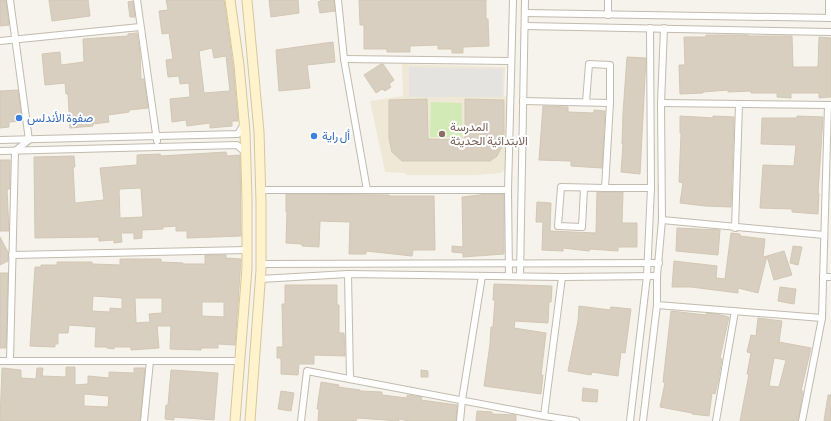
<svg xmlns="http://www.w3.org/2000/svg" width="831" height="421" font-family="'Asap Condensed',Vazirmatn,sans-serif">
<rect width="100%" height="100%" fill="#f6f3ec"/>
<!-- education -->
<polygon fill="#efe8d6" points="402,64 505,67 504,96 508,96 506,168 501,173 476,175 407,175 405,173 385,172 370,101 403,96"/>
<!-- green -->
<polygon fill="#d2eab5" points="431,102 462,103 462,137 430,137"/>
<!-- parking -->
<polygon fill="#e5e3e0" points="409,67 503,69 502,97 409,97"/>
<!-- building -->
<g fill="#d8cfc1" stroke="#d3c7b4" fill-rule="evenodd">
<polygon points="0,0 6,0 9,25 0,26"/>
<polygon points="49,0 88,0 90,16 52,21"/>
<path d="M166 0H224L233 66 238 121H232V126L210 128V123L187 126 186 120 172 122 170 99 190 97 189 83 180 84 179 76 168 77 166 60 173 59 169 33 162 34 159 11 168 10ZM212 48 214 58 226 56 230 91 204 93 199 51Z"/>
<polygon points="269,0 298,0 299,13 271,17"/>
<polygon points="320,0 334,0 335,11 320,13 318,2 321,1"/>
<polygon points="359,0 486,0 486,19 488,19 489,46 463,47 463,53 452,53 452,49 438,49 438,45 410,46 410,52 387,52 387,49 364,49 364,25 360,25"/>
<polygon points="133,1 135,17 130,17 128,2"/>
<polygon points="137,33 140,53 141,79 144,79 148,108 129,110 129,112 108,115 109,122 93,124 93,126 70,128 68,94 66,94 65,83 45,85 42,54 60,52 61,65 84,62 83,39 128,36 128,34"/>
<polygon points="706,35 748,35 748,36 792,36 793,67 818,67 819,37 831,38 831,97 819,98 819,93 791,93 791,98 777,97 777,93 751,93 751,91 728,92 728,90 703,92 703,93 680,94 679,65 685,65 684,37 706,37"/>
<polygon points="333,42 335,62 307,65 310,88 279,91 276,50"/>
<polygon points="627,57 646,58 640,174 621,172 623,144 622,144 623,113"/>
<polygon points="381,64 383,64 394,80 389,84 391,87 385,91 382,89 376,93 364,75"/>
<polygon points="18,90 22,121 9,122 9,127 0,128 0,91"/>
<polygon points="427,99 428,139 465,140 465,99 504,100 504,142 497,156 490,161 402,161 392,152 389,138 389,100"/>
<polygon points="543,106 568,107 568,112 594,113 594,110 605,111 602,168 571,166 571,161 539,160"/>
<polygon points="680,116 713,118 713,116 734,117 731,207 705,206 680,203 683,183 679,182 681,134 680,133"/>
<polygon points="797,116 823,117 818,193 819,193 818,214 792,212 792,209 760,208 763,165 794,166 796,145 761,144 762,118 797,118"/>
<path d="M226 152 227 156 240 155 241 236 187 238V231H176V226L163 227V229L142 230V238L134 239V233H121L122 242 114 243V240L99 241V237L35 238 34 157 74 156 75 167H73L75 203 104 200 100 168 137 165V155L160 154 161 156ZM141 188 143 217 120 218 119 189Z"/>
<polygon points="0,160 10,160 10,189 7,189 9,231 0,231"/>
<polygon points="597,192 623,192 622,223 637,223 637,247 618,247 618,251 590,249 589,251 563,248 563,251 542,250 543,222 536,222 537,202 551,203 550,231 596,233"/>
<polygon points="286,194 389,195 389,196 434,196 435,250 413,250 412,256 366,251 366,254 349,254 350,222 320,221 319,247 302,246 302,244 286,243 287,211 286,212"/>
<polygon points="488,194 504,194 504,254 463,257 463,253 452,252 452,246 463,247 462,197"/>
<polygon points="677,228 720,230 718,255 676,251"/>
<polygon points="731,233 740,234 740,236 765,239 763,257 767,256 758,293 738,288 738,293 691,287 672,287 674,261 717,266 716,278 725,279"/>
<polygon points="0,237 8,252 8,261 0,265"/>
<polygon points="793,246 802,247 798,265 790,263"/>
<polygon points="784,251 792,275 774,280 767,256"/>
<path d="M205 255H226V258L241 259 235 345 218 344V348H201V350L170 349 171 326H157L159 348 131 350V347H114V349L107 348V347H95L96 327 69 325 68 333H58V344H55V347L30 346 35 267H41V265H57V262H92V264L120 265V259H161V262L183 263V264H205ZM93 296 122 298V309L110 308V312L92 311ZM135 298H162V313L149 314 150 322 136 323ZM202 302H224V317L202 316Z"/>
<polygon points="0,273 8,273 6,348 0,348"/>
<polygon points="494,284 552,286 551,302 549,302 548,323 515,321 514,328 546,333 541,375 543,375 541,394 484,386 490,344 491,327 493,327 495,300 493,300"/>
<polygon points="285,285 337,285 337,305 339,305 339,333 344,333 345,356 314,355 314,364 299,364 298,375 281,374 281,358 277,358 277,347 283,347 282,304 285,304"/>
<polygon points="780,287 796,289 794,304 778,301"/>
<polygon points="579,306 610,310 611,307 631,309 625,353 621,352 618,376 592,372 591,375 568,371 578,321"/>
<polygon points="671,311 706,315 707,313 716,314 729,317 720,358 722,359 718,381 715,394 712,393 709,416 692,414 692,413 660,407 665,383 663,382"/>
<path d="M758 318 782 321 779 342 811 348 801 391H803L798 421H740L749 374H747L751 353 747 352 751 335 756 336ZM774 358 786 360 779 387 769 386Z"/>
<path d="M66 367H75V385L88 384V376L109 378V372L134 373V368H145L140 421H0L2 368 21 370V378L36 379 37 368H43L42 376 66 377ZM84 394 109 396 108 407 84 406Z"/>
<polygon points="171,370 218,373 214,420 174,417 174,420 165,419 166,405 168,405"/>
<polygon points="421,370 428,371 428,377 421,377"/>
<polygon points="321,382 339,385 338,387 360,390 360,391 382,392 382,395 407,398 407,395 422,397 421,400 457,405 456,421 409,421 399,419 399,421 357,418 356,421 318,421 319,409 317,409"/>
<polygon points="583,388 598,390 597,402 582,401"/>
<polygon points="281,391 294,393 291,411 278,409"/>
<polygon points="828,395 831,395 831,421 824,421"/>
<polygon points="477,411 492,412 492,414 516,415 516,421 476,421"/>
</g>
<g fill="none" stroke-linecap="round" stroke-linejoin="round">
<defs>
<g id="street">
<polyline points="137,0 157,141"/>
<polyline points="338,0 344,59 367,190"/>
<polyline points="525,13 831,18"/>
<polyline points="608,15 608,0"/>
<polyline points="829,18 829,0"/>
<polyline points="525,26 831,32"/>
<polyline points="0,41 140,27"/>
<polyline points="344,59 511,61"/>
<polyline points="523,101 610,103 605,188 561,187 558,226 582,227 584,188"/>
<polyline points="586,102 589,64 610,65 610,103"/>
<polyline points="661,103 831,105"/>
<polyline points="0,140 238,134 244,124"/>
<polyline points="0,151 237,145 246,153"/>
<polyline points="605,188 651,188"/>
<polyline points="260,190 508,190"/>
<polyline points="662,220 824,235"/>
<polyline points="735,228 739,104"/>
<polyline points="12,255 247,250"/>
<polyline points="261,264 659,263"/>
<polyline points="348,274 350,379"/>
<polyline points="509,276 508,190 513,0"/>
<polyline points="520,276 525,0"/>
<polyline points="823,277 831,277"/>
<polyline points="260,279 348,274 562,277 657,276"/>
<polyline points="657,305 822,318"/>
<polyline points="0,361 240,361"/>
<polyline points="10,361 15,151 29,140 10,0"/>
<polyline points="544,416 562,277"/>
<polyline points="144,421 150,361"/>
<polyline points="301,421 307,371 544,416 576,421"/>
<polyline points="460,421 462,400 482,276"/>
<polyline points="630,421 647,276 651,188 650,28"/>
<polyline points="643,421 657,305 657,276 662,220 661,103 664,28"/>
<polyline points="716,421 735,311"/>
<polyline points="802,421 822,318 828,105"/>
</g>
<g id="secondary">
<polyline points="230,0 239,65 245,132 247,200 247,268 235,421"/>
<polyline points="247,0 259,132 261,202 261,270 250,421"/>
</g>
</defs>
<!-- street casing -->
<use href="#street" stroke="#c2bbae" stroke-width="8"/>
<!-- secondary casing -->
<use href="#secondary" stroke="#d6c79b" stroke-width="11"/>
<!-- street -->
<use href="#street" stroke="#fff" stroke-width="6"/>
<!-- secondary -->
<use href="#secondary" stroke="#fff3cd" stroke-width="9"/>
</g>
<!-- markers -->
<g fill="#3f7fe0" stroke="#fff" stroke-width="1.5">
<circle cx="19" cy="118" r="4"/>
<circle cx="314" cy="136" r="4"/>
</g>
<circle fill="#8d6e63" stroke="#fff" stroke-width="1.5" cx="442" cy="134" r="4"/>
<g text-anchor="middle" stroke-width="4" stroke-linejoin="round" paint-order="stroke">
<!-- shop labels -->
<g font-size="12" fill="#366cbe" stroke="#fff" text-anchor="start">
<text x="27" y="122">صفوة الأندلس</text>
<text x="322" y="140">أل راية</text>
</g>
<!-- education labels -->
<g font-size="12" fill="#785e54" stroke="#fff" text-anchor="start">
<text x="450" y="131">المدرسة<tspan x="450" dy="14">الابتدائية الحديثة</tspan></text>
</g>
</g>
</svg>
